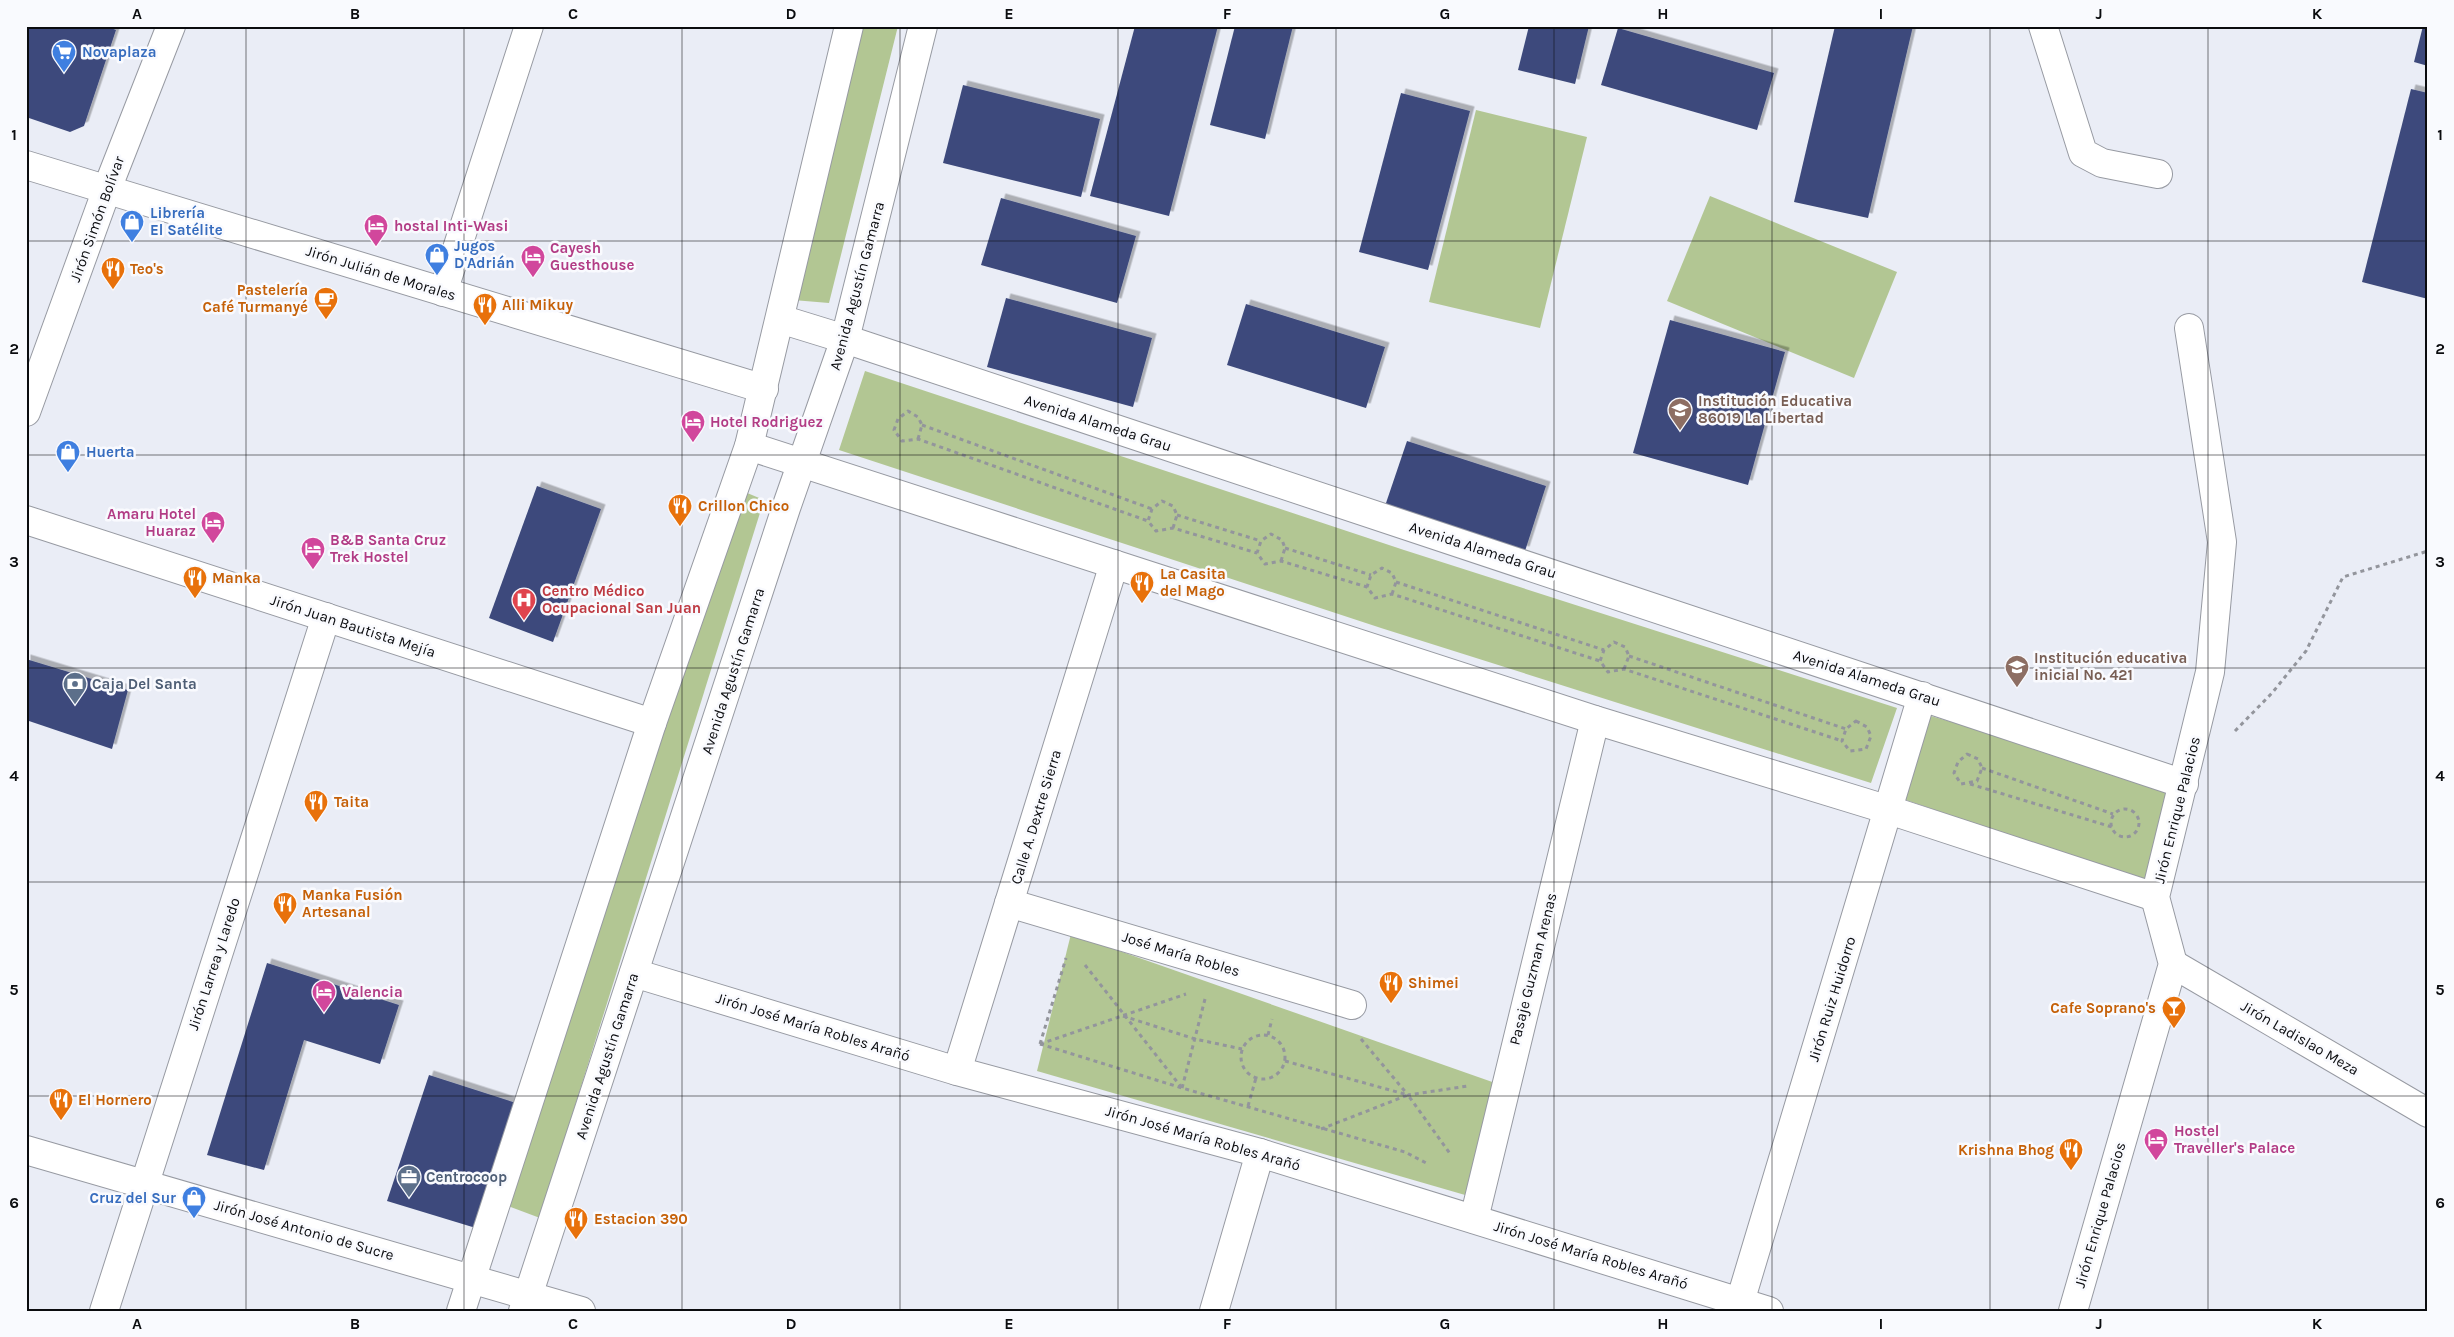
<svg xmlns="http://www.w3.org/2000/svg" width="2454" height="1337" font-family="Karla,sans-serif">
<defs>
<filter id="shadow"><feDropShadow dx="4.5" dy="-4.5" stdDeviation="0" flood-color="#0004"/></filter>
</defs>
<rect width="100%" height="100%" fill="#eaedf6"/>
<!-- green -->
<g fill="#b2c693">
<polygon points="863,26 898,26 829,303 793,300 836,139"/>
<polygon points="1476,110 1587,137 1540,328 1429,302"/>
<polygon points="1710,196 1897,272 1854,378 1667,301"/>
<polygon points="865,371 1404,550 1897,708 1871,783 1381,628 839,450"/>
<polygon points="740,490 764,500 540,1218 505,1205"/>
<polygon points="1924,714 2174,787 2145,882 1903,799"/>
<polygon points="1071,934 1498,1084 1472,1197 1037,1071"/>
</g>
<!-- building -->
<g fill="#3e4a7b" filter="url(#shadow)">
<polygon points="26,26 106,26 116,30 84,126 70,132 26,117"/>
<polygon points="1135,26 1218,26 1169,216 1090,196"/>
<polygon points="1235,26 1293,26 1265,139 1210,125"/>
<polygon points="1529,26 1589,26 1575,84 1518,70"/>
<polygon points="1835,26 1913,26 1868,218 1794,202"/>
<polygon points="2423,26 2428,26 2428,66 2414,62"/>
<polygon points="1618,28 1774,73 1757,130 1601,85"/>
<polygon points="963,85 1100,119 1081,197 943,163"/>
<polygon points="2411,89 2428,93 2428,299 2362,282"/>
<polygon points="1401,93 1470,111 1428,270 1359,252"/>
<polygon points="1001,198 1136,236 1117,303 981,265"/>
<polygon points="1006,298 1152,338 1133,407 987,367"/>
<polygon points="1246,304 1385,347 1366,408 1227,365"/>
<polygon points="1670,320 1785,352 1748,485 1633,453"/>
<polygon points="1407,441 1546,486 1525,551 1385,506"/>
<polygon points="537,486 601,509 553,642 489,618"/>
<polygon points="26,659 128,690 112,749 26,720"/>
<polygon points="267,963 399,1005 380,1064 304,1040 264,1170 207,1155"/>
<polygon points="429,1075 519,1104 479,1229 387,1201"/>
</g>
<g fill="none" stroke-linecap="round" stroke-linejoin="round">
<defs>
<g id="minor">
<polyline points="2043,26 2083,153 2102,163 2158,174"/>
<polyline points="26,165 764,389"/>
<polyline points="443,292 529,26"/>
<polyline points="780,319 845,339 2184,784"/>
<polyline points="26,412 107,189 171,26"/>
<polyline points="749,446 1595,720 1889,810 2155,897"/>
<polyline points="26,520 652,723"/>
<polyline points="1009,903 1352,1005"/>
<polyline points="2173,964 2428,1113"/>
<polyline points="634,973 957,1071 1260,1153 1769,1311"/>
<polyline points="957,1071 1114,564"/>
<polyline points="1474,1219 1595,720"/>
<polyline points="1740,1302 1922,696"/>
<polyline points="104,1311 326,617"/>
<polyline points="1214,1311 1260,1153"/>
<polyline points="2073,1311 2173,964 2155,897 2210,672 2222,542 2189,328"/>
</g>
<g id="major">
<polyline points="26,1150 581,1311"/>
<polyline points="461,1311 652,723 749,446 849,26"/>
<polyline points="523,1311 786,508 845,339 923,26"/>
</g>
</defs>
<!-- minor casing -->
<use href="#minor" stroke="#979aa2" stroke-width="30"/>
<!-- major casing -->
<use href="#major" stroke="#979aa2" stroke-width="30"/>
<!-- path -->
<g stroke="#93959c" stroke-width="3" stroke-dasharray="4 4" stroke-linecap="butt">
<polyline points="922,425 1152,509"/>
<polyline points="918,439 922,425 918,417 908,411 898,419 894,430 902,441 918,439 1148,521"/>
<polyline points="1177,515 1261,541"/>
<polyline points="1173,528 1177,515 1173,506 1162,501 1152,509 1148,521 1156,531 1173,528 1257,553"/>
<polyline points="1285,548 1371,575"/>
<polyline points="1281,561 1285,548 1282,540 1271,534 1261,541 1257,553 1265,564 1281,561 1367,587"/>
<polyline points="1396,582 1604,650"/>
<polyline points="1392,594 1396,582 1392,573 1382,568 1371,575 1367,587 1375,598 1392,594 1600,661"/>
<polyline points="1629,656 1846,729"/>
<polyline points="1624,669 1629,656 1625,647 1614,642 1604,650 1600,661 1608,672 1624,669 1842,741"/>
<polygon points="1856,721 1867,727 1871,736 1866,749 1850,751 1842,741 1846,729"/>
<polyline points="2235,731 2272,693 2306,651 2343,577 2428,551"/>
<polygon points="1967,754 1978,759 1982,768 1977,781 1961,784 1954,773 1958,762"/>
<polyline points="1982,768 2113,814"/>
<polyline points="1970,784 2112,827"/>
<circle cx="2125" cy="823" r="14"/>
<polyline points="1085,965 1182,1088"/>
<polyline points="1123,1016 1195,1039 1242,1049"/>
<circle cx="1263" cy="1057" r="22"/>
<polyline points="1268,1035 1272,1019"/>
<polyline points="1361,1039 1408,1095 1468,1086"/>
<polyline points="1040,1044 1182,1088 1405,1152 1428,1164"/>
<polyline points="1040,1044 1186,994"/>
<polyline points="1040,1044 1066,958"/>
<polyline points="1285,1061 1408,1095"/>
<polyline points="1182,1088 1205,999"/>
<polyline points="1248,1106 1256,1078"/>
<polyline points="1321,1129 1408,1095 1451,1155"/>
</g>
<!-- minor -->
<use href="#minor" stroke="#fff" stroke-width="28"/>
<!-- major -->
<use href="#major" stroke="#fff" stroke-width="28"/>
</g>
<!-- grid -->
<path fill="none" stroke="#0b0c0f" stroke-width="1" stroke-opacity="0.55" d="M246 26V1311M464 26V1311M682 26V1311M900 26V1311M1118 26V1311M1336 26V1311M1554 26V1311M1772 26V1311M1990 26V1311M2208 26V1311M26 241H2428M26 455H2428M26 668H2428M26 882H2428M26 1096H2428"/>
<!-- icons -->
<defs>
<symbol id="supermarket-pin" viewBox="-11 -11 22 30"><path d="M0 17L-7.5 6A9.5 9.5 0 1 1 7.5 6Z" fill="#3f7fe0" stroke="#f9fafe"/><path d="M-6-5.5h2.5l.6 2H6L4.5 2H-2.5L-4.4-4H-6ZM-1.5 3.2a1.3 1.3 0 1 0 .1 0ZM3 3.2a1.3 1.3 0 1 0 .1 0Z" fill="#fff"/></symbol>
<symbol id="shop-pin" viewBox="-11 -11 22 30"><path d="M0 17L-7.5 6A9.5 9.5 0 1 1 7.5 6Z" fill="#3f7fe0" stroke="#f9fafe"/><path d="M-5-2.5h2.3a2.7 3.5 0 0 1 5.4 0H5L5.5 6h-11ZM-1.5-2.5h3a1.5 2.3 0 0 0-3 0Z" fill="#fff"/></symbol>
<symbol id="hotel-pin" viewBox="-11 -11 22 30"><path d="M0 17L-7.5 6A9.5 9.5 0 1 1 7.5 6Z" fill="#d1479c" stroke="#f9fafe"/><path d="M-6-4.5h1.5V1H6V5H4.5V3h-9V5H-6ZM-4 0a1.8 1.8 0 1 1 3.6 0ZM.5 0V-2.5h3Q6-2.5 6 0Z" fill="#fff"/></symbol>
<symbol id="restaurant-pin" viewBox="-11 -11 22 30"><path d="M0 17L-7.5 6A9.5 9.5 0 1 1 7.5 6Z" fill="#e8710a" stroke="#f9fafe"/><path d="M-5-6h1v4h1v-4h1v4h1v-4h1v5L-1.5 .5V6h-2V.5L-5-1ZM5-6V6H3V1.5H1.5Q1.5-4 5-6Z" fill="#fff"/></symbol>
<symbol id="cafe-pin" viewBox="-11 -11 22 30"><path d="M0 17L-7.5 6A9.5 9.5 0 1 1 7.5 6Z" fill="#e8710a" stroke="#f9fafe"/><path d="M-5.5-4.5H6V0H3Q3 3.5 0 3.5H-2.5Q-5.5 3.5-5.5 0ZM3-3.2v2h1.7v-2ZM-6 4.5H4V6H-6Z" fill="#fff"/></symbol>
<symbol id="school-pin" viewBox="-11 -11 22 30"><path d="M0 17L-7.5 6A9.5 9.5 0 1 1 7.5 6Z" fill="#8d6e63" stroke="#f9fafe"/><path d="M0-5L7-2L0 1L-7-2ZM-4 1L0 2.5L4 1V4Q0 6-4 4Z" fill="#fff"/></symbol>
<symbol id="hospital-pin" viewBox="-11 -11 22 30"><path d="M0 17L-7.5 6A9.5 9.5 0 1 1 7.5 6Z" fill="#e0444e" stroke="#f9fafe"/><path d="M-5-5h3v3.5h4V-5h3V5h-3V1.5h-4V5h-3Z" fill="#fff"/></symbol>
<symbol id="bank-pin" viewBox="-11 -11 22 30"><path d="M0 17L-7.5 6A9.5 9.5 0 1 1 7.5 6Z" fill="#5c6f8a" stroke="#f9fafe"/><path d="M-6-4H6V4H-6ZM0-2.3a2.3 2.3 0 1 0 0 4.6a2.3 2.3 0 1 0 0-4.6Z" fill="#fff"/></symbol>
<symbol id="bar-pin" viewBox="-11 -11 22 30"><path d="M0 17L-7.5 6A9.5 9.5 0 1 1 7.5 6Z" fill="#e8710a" stroke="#f9fafe"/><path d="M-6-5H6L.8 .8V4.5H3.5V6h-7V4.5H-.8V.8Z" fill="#fff"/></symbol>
<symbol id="office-pin" viewBox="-11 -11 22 30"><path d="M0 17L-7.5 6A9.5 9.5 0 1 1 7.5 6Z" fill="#5c6f8a" stroke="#f9fafe"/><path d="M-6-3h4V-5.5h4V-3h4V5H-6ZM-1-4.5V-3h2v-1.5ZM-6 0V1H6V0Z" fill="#fff"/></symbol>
</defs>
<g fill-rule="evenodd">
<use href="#supermarket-pin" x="50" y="38" width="28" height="38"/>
<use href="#shop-pin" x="118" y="208" width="28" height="38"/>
<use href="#hotel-pin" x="362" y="212" width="28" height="38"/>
<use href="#shop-pin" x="423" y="241" width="28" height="38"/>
<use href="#hotel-pin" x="519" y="243" width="28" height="38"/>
<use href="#restaurant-pin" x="99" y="255" width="28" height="38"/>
<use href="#cafe-pin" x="312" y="285" width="28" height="38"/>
<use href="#restaurant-pin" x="471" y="291" width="28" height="38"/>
<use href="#school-pin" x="1666" y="396" width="28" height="38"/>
<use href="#hotel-pin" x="679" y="408" width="28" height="38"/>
<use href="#shop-pin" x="54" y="438" width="28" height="38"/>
<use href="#restaurant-pin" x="666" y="492" width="28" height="38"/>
<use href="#hotel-pin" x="199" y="509" width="28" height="38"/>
<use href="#hotel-pin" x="299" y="535" width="28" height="38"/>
<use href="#restaurant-pin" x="181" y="564" width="28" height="38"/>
<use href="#restaurant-pin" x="1128" y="569" width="28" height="38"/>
<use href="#hospital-pin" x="510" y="586" width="28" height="38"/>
<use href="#school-pin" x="2003" y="653" width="28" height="38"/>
<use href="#bank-pin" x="61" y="670" width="28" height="38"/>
<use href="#restaurant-pin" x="302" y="788" width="28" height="38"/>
<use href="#restaurant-pin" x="271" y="890" width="28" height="38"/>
<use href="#restaurant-pin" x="1377" y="969" width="28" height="38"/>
<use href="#hotel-pin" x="310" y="978" width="28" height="38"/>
<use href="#bar-pin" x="2160" y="994" width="28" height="38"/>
<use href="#restaurant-pin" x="47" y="1086" width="28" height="38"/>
<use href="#hotel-pin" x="2142" y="1126" width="28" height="38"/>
<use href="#restaurant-pin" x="2057" y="1136" width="28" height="38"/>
<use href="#office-pin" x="395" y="1163" width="28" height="38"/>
<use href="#shop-pin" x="180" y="1184" width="28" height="38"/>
<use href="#restaurant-pin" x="562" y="1205" width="28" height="38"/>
</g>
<g text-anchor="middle" stroke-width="5" stroke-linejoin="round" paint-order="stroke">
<!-- shop labels -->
<g font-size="15" font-weight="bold" fill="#366cbe" stroke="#f9fafe" text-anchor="start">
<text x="82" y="57">Novaplaza</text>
<text x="150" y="218">Librería<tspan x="150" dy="17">El Satélite</tspan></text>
<text x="454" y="251">Jugos<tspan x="454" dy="17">D'Adrián</tspan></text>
<text x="86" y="457">Huerta</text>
<text x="176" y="1203" text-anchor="end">Cruz del Sur</text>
</g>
<!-- street labels -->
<g font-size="15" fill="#0b0c0f" stroke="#f9fafe">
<text transform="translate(97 219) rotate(-70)" y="5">Jirón Simón Bolívar</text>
<text transform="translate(381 273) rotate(17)" y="5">Jirón Julián de Morales</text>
<text transform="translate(857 286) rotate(-75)" y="5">Avenida Agustín Gamarra</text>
<text transform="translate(1098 423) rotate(18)" y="5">Avenida Alameda Grau</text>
<text transform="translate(1483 550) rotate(18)" y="5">Avenida Alameda Grau</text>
<text transform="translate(353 626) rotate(18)" y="5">Jirón Juan Bautista Mejía</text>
<text transform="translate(733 671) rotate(-72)" y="5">Avenida Agustín Gamarra</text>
<text transform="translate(1867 678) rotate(18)" y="5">Avenida Alameda Grau</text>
<text transform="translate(2177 810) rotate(-76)" y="5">Jirón Enrique Palacios</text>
<text transform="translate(1036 817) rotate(-73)" y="5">Calle A. Dextre Sierra</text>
<text transform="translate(1181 954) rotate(17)" y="5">José María Robles</text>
<text transform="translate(214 964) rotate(-72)" y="5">Jirón Larrea y Laredo</text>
<text transform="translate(1533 969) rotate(-76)" y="5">Pasaje Guzman Arenas</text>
<text transform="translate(1832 999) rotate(-73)" y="5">Jirón Ruiz Huidorro</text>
<text transform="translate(813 1027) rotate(17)" y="5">Jirón José María Robles Arañó</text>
<text transform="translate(2300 1038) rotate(30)" y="5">Jirón Ladislao Meza</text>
<text transform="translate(607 1056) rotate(-72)" y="5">Avenida Agustín Gamarra</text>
<text transform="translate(1203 1138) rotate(16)" y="5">Jirón José María Robles Arañó</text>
<text transform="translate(2100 1215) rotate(-74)" y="5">Jirón Enrique Palacios</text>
<text transform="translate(304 1230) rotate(16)" y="5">Jirón José Antonio de Sucre</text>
<text transform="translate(1591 1255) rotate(17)" y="5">Jirón José María Robles Arañó</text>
</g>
<!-- hotel labels -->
<g font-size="15" font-weight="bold" fill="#b23c85" stroke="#f9fafe" text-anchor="start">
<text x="394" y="231">hostal Inti-Wasi</text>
<text x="550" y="253">Cayesh<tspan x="550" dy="17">Guesthouse</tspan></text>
<text x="710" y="427">Hotel Rodriguez</text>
<text x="196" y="519" text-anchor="end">Amaru Hotel<tspan x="196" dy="17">Huaraz</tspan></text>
<text x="330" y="545">B&amp;B Santa Cruz<tspan x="330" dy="17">Trek Hostel</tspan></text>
<text x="342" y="997">Valencia</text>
<text x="2174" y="1136">Hostel<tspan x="2174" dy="17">Traveller's Palace</tspan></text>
</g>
<!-- food labels -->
<g font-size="15" font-weight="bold" fill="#c56008" stroke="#f9fafe" text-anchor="start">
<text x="130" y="274">Teo's</text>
<text x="308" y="295" text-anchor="end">Pastelería<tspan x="308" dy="17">Café Turmanyé</tspan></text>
<text x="502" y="310">Alli Mikuy</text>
<text x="698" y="511">Crillon Chico</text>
<text x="1160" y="579">La Casita<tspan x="1160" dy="17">del Mago</tspan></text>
<text x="212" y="583">Manka</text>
<text x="334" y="807">Taita</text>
<text x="302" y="900">Manka Fusión<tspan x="302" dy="17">Artesanal</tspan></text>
<text x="1408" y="988">Shimei</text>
<text x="2156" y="1013" text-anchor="end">Cafe Soprano's</text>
<text x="78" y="1105">El Hornero</text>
<text x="2054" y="1155" text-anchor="end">Krishna Bhog</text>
<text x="594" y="1224">Estacion 390</text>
</g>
<!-- education labels -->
<g font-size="15" font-weight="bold" fill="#785e54" stroke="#f9fafe" text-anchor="start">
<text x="1698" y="406">Institución Educativa<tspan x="1698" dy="17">86019 La Libertad</tspan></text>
<text x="2034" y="663">Institución educativa<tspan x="2034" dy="17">inicial No. 421</tspan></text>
</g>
<!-- health labels -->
<g font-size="15" font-weight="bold" fill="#be3a42" stroke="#f9fafe" text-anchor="start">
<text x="542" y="596">Centro Médico<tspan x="542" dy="17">Ocupacional San Juan</tspan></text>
</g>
<!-- service labels -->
<g font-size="15" font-weight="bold" fill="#4e5e75" stroke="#f9fafe" text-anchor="start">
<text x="92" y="689">Caja Del Santa</text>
<text x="426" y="1182">Centrocoop</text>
</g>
</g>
<!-- border -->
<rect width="2454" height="1337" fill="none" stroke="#f9fafe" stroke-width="55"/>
<rect x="28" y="28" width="2398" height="1282" fill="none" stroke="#0b0c0f" stroke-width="2"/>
<g font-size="16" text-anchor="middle" font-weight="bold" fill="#0b0c0f">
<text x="137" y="19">A</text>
<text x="355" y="19">B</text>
<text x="573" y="19">C</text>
<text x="791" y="19">D</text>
<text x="1009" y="19">E</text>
<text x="1227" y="19">F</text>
<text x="1445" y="19">G</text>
<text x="1663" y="19">H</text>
<text x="1881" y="19">I</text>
<text x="2099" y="19">J</text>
<text x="2317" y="19">K</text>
<text x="14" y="140">1</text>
<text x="2440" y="140">1</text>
<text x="14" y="354">2</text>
<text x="2440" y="354">2</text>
<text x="14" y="567">3</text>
<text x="2440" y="567">3</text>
<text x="14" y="781">4</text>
<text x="2440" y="781">4</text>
<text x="14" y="995">5</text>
<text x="2440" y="995">5</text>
<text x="14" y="1208">6</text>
<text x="2440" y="1208">6</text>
<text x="137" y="1329">A</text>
<text x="355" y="1329">B</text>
<text x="573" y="1329">C</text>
<text x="791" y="1329">D</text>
<text x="1009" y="1329">E</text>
<text x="1227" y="1329">F</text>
<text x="1445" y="1329">G</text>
<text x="1663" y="1329">H</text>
<text x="1881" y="1329">I</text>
<text x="2099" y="1329">J</text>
<text x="2317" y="1329">K</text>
</g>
</svg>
